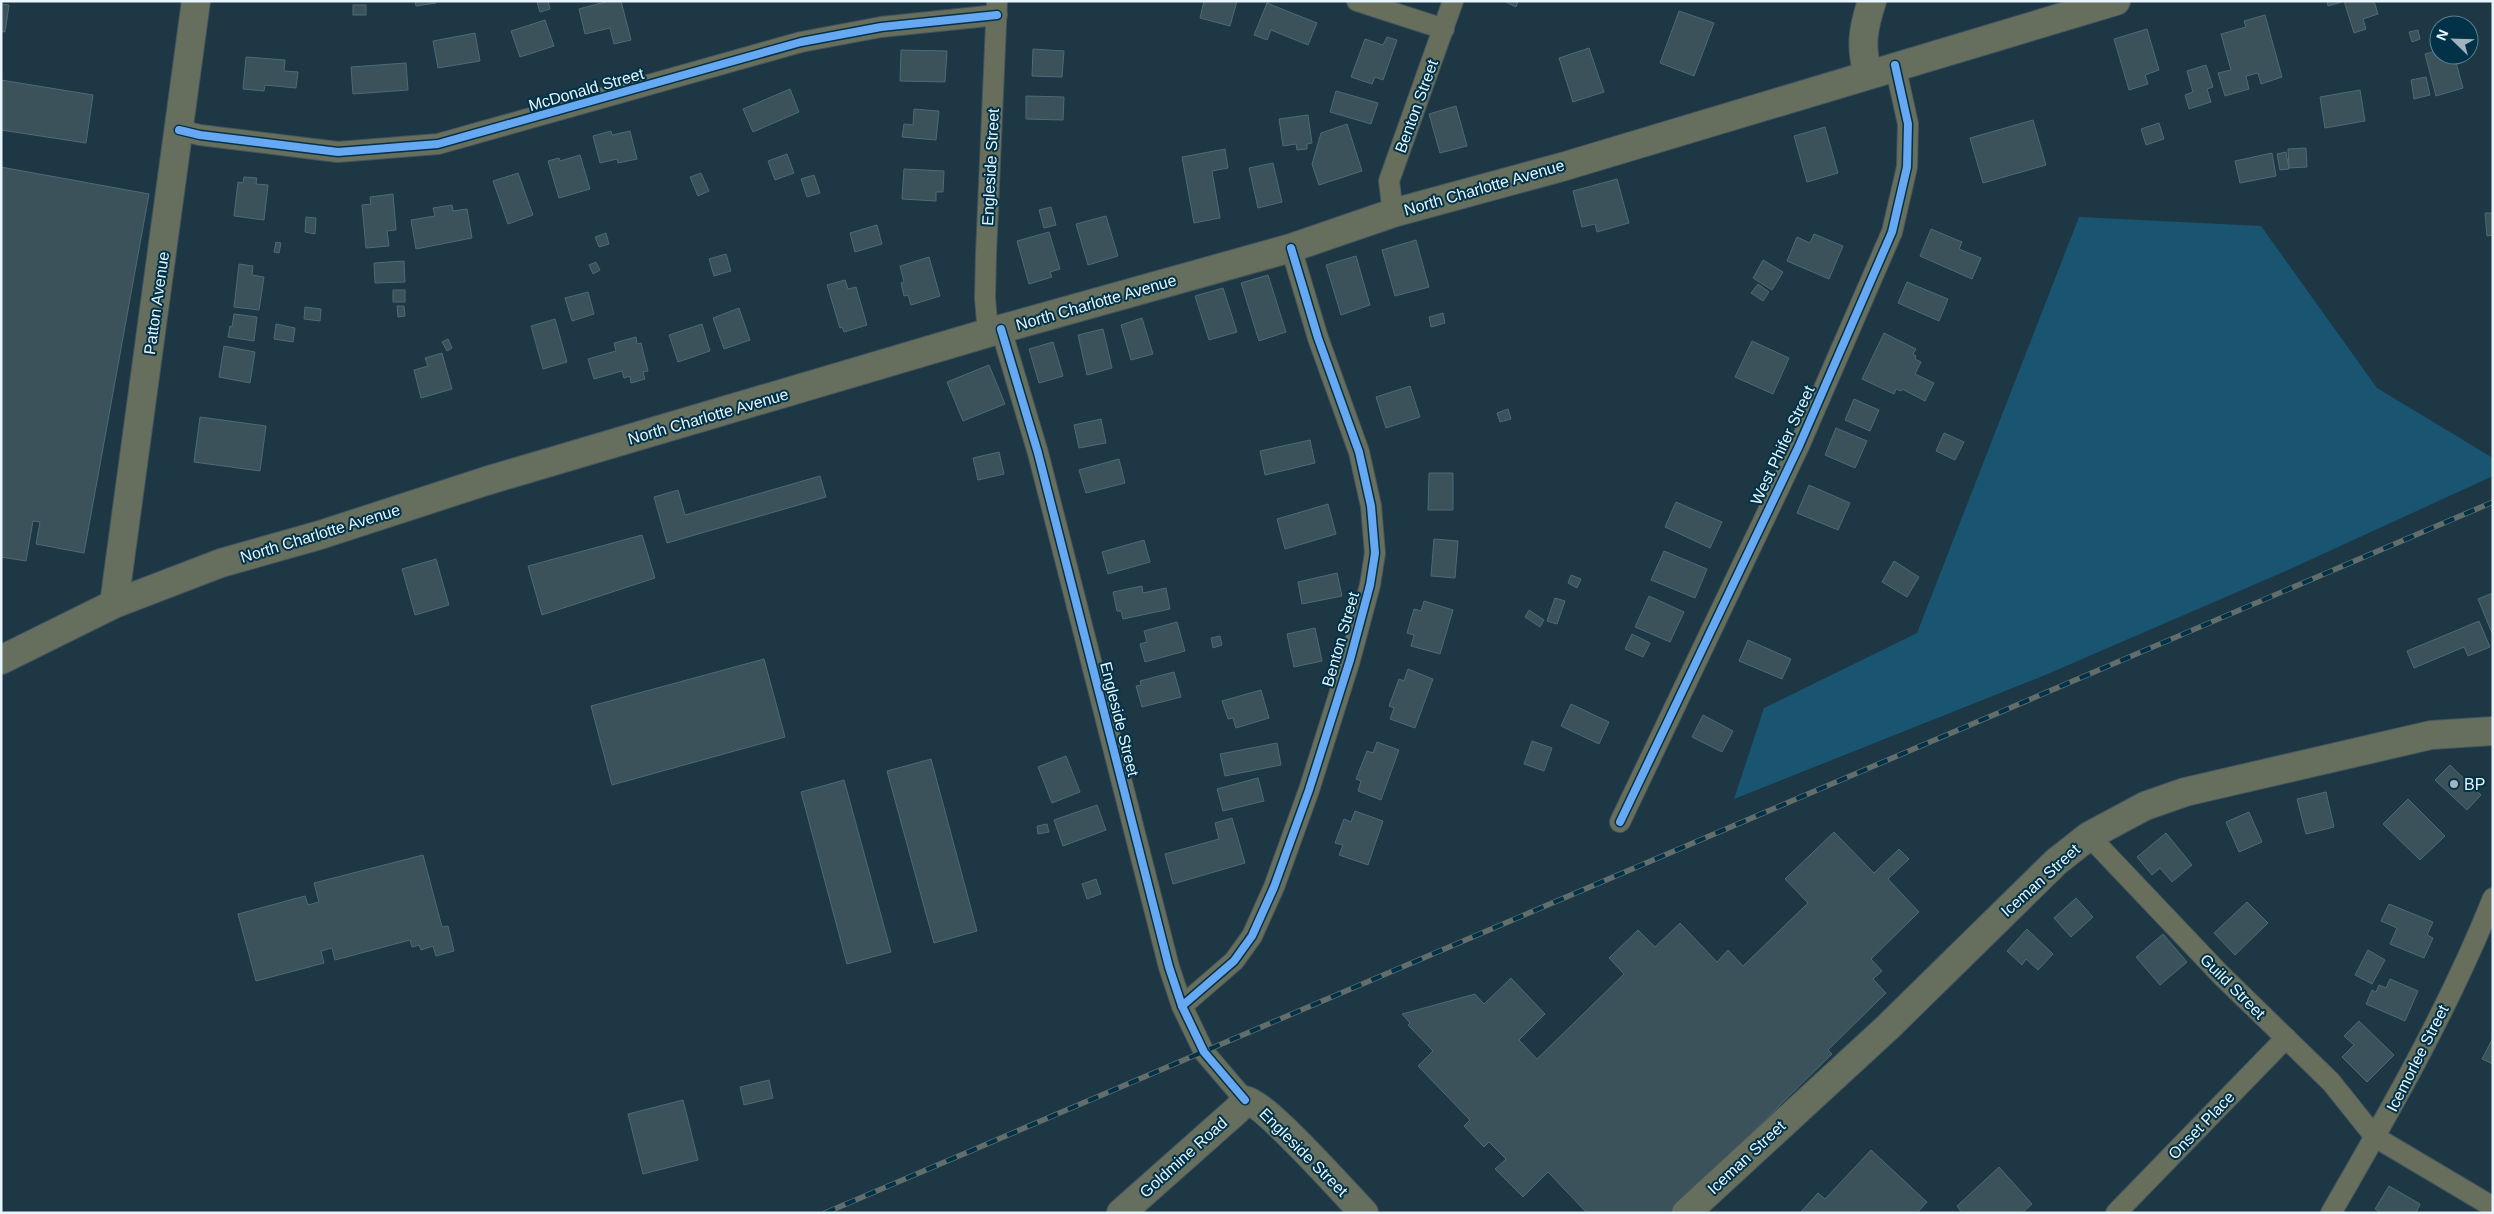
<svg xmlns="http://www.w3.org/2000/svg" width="2494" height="1214" font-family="Arial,sans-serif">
<rect width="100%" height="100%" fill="#1e3744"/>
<!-- green -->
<polygon fill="#195471" points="2079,217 2261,226 2377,388 2493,458 2493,476 2288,570 2043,676 1734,799 1764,708 1917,633"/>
<!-- building -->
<g fill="#3c525a" stroke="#4b6b75">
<polygon points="415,1 436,1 436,3 416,6"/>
<polygon points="548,1 550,9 540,12 537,2"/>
<polygon points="609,1 621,1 631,40 614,44 610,28 585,34 579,9"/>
<polygon points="1204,1 1237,1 1230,26 1200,18"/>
<polygon points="1504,1 1518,1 1516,7"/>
<polygon points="2327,1 2342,1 2342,2 2328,6"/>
<polygon points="2344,1 2374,1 2378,14 2363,19 2366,29 2354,33"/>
<polygon points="1267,3 1317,23 1308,45 1271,30 1267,40 1254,35"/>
<polygon points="1,4 9,5 5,32 1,31"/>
<rect x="353" y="5" width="13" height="10"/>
<polygon points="1679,11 1714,23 1694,76 1660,63"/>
<polygon points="2265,15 2282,77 2261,84 2258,73 2246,76 2249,89 2225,96 2218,73 2231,70 2221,34 2246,27 2244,21"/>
<polygon points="545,20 554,46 520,57 511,31"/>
<polygon points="2147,29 2159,70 2145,75 2148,84 2129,90 2114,39"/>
<polygon points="2418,30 2420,39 2412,42 2409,32"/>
<polygon points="475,33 480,61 438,68 433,41"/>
<polygon points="1387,37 1397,40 1383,80 1375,77 1372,84 1351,77 1365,39 1383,45"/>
<polygon points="1589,48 1604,92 1573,102 1559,58"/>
<polygon points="1033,49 1064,51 1062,77 1032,76"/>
<polygon points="901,50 947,51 945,82 900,81"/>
<polygon points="2439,50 2439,55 2454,55 2463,88 2436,96 2425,54"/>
<polygon points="246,57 285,60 284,71 298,72 296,88 265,85 264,91 243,89"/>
<polygon points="406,63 408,90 353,94 351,67"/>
<polygon points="2206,65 2213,87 2207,89 2211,102 2189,109 2185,95 2193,92 2187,71"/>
<polygon points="2426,77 2430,95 2414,99 2411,80"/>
<polygon points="1,80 93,95 86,143 1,130"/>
<polygon points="790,89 799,112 753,132 743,109"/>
<polygon points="2360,90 2365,121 2325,128 2320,97"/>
<polygon points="1336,91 1378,103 1371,124 1330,112"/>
<polygon points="1026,96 1064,97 1063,120 1026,119"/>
<polygon points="1456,106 1467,146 1440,153 1429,114"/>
<polygon points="914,109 939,111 936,140 902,137 904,124 913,125"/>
<polygon points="1308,115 1312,143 1307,144 1307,149 1297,150 1296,144 1283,146 1279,119"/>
<polygon points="2033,120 2046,165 1983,183 1970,138"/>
<polygon points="2159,123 2164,139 2146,145 2141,129"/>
<polygon points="1347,124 1362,171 1319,185 1312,164 1321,133"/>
<polygon points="1825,127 1838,173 1807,182 1794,136"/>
<polygon points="611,131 612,135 630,131 637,159 618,163 617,159 600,163 593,136"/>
<polygon points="2306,148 2307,167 2289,168 2288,149"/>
<polygon points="1225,149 1228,168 1212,171 1220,218 1194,223 1182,157"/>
<polygon points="2286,152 2289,169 2280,170 2277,154"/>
<polygon points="2272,153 2276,176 2240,183 2235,161"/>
<polygon points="787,154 794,173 775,180 768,161"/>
<polygon points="580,155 590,189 559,198 548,161 559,158 560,161"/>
<polygon points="1273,163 1282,202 1258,208 1249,168"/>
<polygon points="1,167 149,194 84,553 36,544 40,522 33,521 26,561 1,557"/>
<polygon points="904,169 944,171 943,192 936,192 936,201 902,199"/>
<polygon points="518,173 533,215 508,224 493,181"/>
<polygon points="701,173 709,191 698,196 690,177"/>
<polygon points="814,175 820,193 807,197 801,179"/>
<polygon points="244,177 257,178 256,184 268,185 264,220 234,216 238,182 243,183"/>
<polygon points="1617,179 1629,223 1597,232 1595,224 1582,227 1573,191"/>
<polygon points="393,194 396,230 387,231 389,246 366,248 362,205 371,204 370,197"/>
<polygon points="452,205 453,211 467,209 472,238 416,249 411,220 435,216 433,208"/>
<polygon points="1051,207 1056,225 1044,228 1039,210"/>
<polygon points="2485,213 2493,213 2493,235 2487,236"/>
<polygon points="1106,216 1118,256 1088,265 1076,224"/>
<polygon points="306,217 316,218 315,234 305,232"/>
<polygon points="877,225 882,244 855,252 850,233"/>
<polygon points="1931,229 1962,242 1959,249 1981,258 1972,279 1920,256"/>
<polygon points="1049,232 1060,269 1050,272 1052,277 1029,284 1017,241"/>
<polygon points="606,233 609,244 599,247 595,237"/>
<polygon points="1814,234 1843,246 1829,279 1787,261 1797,237 1810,243"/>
<polygon points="1416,240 1429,287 1395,296 1382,250"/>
<polygon points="276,242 281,243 279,253 274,252"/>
<polygon points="726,254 731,271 714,276 709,259"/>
<polygon points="1356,256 1370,305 1341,315 1326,265"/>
<polygon points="929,257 940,296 911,305 908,295 904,296 901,283 904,282 900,266"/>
<polygon points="1763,260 1783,272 1772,290 1753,278"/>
<polygon points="404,261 405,282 375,283 374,263"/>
<polygon points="596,262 600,270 593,274 589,265"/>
<polygon points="239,264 253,266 252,275 264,277 259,310 234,307"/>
<polygon points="1268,275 1286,332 1259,341 1241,283"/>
<polygon points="845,280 848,289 856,287 867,325 844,332 842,327 840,328 827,285"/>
<polygon points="1907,282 1948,299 1939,321 1898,303"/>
<polygon points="1758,284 1769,292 1763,301 1751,293"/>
<polygon points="1223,288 1237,332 1209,340 1195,296"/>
<rect x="393" y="290" width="12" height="12"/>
<polygon points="588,292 594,314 572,321 565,298"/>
<polygon points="397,306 404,306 405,316 398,317"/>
<polygon points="305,307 321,309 320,321 304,319"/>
<polygon points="739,308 750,340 724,349 713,318"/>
<polygon points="1443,313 1445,323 1431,327 1429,317"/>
<polygon points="234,314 257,317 254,341 228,337 230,326 232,327"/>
<polygon points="1142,318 1153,354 1131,360 1121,325"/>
<polygon points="555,319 567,362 543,369 531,326"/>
<polygon points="276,324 295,328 293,342 274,339"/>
<polygon points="702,324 710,351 678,362 669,335"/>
<polygon points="1103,329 1112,368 1087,375 1078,335"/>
<polygon points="1884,333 1916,349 1913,354 1916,356 1915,359 1921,362 1915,374 1934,383 1925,401 1902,389 1901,391 1896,389 1894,394 1862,379"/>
<polygon points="636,337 637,344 641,343 648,371 643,372 645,379 631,383 630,376 624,378 622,371 594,379 588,359 616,351 614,343"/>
<polygon points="448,339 452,348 447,351 442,342"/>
<polygon points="1752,341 1789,358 1773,394 1735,377"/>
<polygon points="1053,342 1063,376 1039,383 1029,349"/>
<polygon points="224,346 255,352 250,383 219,377"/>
<polygon points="442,353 452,389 421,398 414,370 428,366 425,358"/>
<polygon points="989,365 1005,404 963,421 947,382"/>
<polygon points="1410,386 1420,417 1386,428 1376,397"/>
<polygon points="1854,399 1879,410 1870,431 1845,420"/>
<polygon points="1508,409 1511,419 1500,422 1497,413"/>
<polygon points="200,417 266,426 260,471 194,462"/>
<polygon points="1101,419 1106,443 1079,448 1074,425"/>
<polygon points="1836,428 1867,441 1855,468 1825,455"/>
<polygon points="1944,433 1964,442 1955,460 1936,451"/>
<polygon points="1310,440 1315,463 1265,475 1260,451"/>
<polygon points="999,452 1004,474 978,480 973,458"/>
<polygon points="1119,459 1125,483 1086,493 1079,470"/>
<polygon points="1429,473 1453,473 1453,510 1428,510"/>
<polygon points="820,476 826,497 667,543 654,497 678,490 685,515"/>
<polygon points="1809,485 1850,503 1838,530 1797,513"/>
<polygon points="1676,502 1722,522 1710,548 1665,527"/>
<polygon points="1328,504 1336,534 1285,549 1277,519"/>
<polygon points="642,535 655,578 542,615 528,566"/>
<polygon points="1434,539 1458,541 1455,578 1431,576"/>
<polygon points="1144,540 1150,562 1108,574 1102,552"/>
<polygon points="1664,551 1707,569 1695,598 1651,580"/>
<polygon points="436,559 449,605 415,615 402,569"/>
<polygon points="1894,561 1919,577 1907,597 1882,582"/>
<polygon points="1337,573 1342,596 1302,604 1298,582"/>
<polygon points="1571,575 1581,579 1577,588 1568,583"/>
<polygon points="1142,586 1143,593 1166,588 1170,609 1123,619 1121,611 1117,611 1113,592"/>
<polygon points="2493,593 2493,633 2492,633 2478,599"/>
<polygon points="1649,596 1684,612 1670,642 1635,627"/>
<polygon points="1555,598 1565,601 1557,624 1547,621"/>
<polygon points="1424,601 1453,610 1440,654 1411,646 1414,635 1407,633 1414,609 1421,611"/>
<polygon points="1529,610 1544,620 1540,627 1525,617"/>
<polygon points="2479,621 2490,647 2468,656 2464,647 2414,668 2407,651"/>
<polygon points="1177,622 1185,651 1145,662 1140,644 1147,642 1144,631"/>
<polygon points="1315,628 1322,661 1294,667 1287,634"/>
<polygon points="1632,634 1650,643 1643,657 1625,649"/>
<polygon points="1220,636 1222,645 1213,648 1211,638"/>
<polygon points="1748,640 1791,659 1782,679 1739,661"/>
<polygon points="764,659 785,737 612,785 591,706"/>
<polygon points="1408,669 1433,679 1415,728 1390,719 1394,708 1389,706 1399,679 1404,681"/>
<polygon points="1174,672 1181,697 1142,707 1136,686 1141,685 1140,681"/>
<polygon points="1261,690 1269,718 1236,728 1233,718 1228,719 1222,701"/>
<polygon points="1571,704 1609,722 1599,744 1561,726"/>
<polygon points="1703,715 1733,731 1722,752 1692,737"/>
<polygon points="1532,741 1552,748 1544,771 1524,764"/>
<polygon points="1377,742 1399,750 1381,800 1358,791 1361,781 1356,779 1367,751 1373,753"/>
<polygon points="1277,743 1281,765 1225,776 1220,754"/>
<polygon points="1066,756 1080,792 1052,803 1038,767"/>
<polygon points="931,759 977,931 934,943 887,771"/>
<polygon points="2450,765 2481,795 2467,810 2435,780"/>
<polygon points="1258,778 1264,801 1223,811 1217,789"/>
<polygon points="844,780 891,952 847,964 801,792"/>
<polygon points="2326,792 2334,827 2306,834 2297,799"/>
<polygon points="2408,799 2445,836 2420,860 2383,824"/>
<polygon points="1097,805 1106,830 1063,846 1054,820"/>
<polygon points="1355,811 1383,821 1368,865 1339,855 1343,845 1335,843 1344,819 1351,822"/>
<polygon points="2249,812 2262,842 2239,852 2226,822"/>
<polygon points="1232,818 1245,863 1173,884 1165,854 1219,839 1215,823"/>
<polygon points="1047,824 1049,832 1038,834 1037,826"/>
<polygon points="1834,832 1874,873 1899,849 1909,859 1888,879 1919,912 1871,959 1882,971 1873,979 1886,993 1828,1050 1832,1054 1670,1213 1587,1213 1548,1172 1523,1197 1495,1169 1506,1159 1489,1142 1484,1147 1464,1126 1470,1120 1418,1066 1433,1051 1408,1025 1410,1023 1402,1014 1475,994 1484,1004 1511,978 1545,1014 1519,1040 1537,1059 1624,974 1609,958 1638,930 1655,947 1680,923 1717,962 1728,950 1743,966 1808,903 1785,879"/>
<polygon points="2166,833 2192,865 2172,882 2160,868 2152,875 2137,857"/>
<polygon points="423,855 442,927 448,926 454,951 436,956 433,946 421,950 419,945 412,947 410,940 335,960 332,948 321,951 324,963 256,981 238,914 305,896 308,905 319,902 314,883"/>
<polygon points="1096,879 1101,894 1087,899 1082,884"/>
<polygon points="2076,898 2093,917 2071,937 2054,918"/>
<polygon points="2247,902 2268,923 2235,955 2214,933"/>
<polygon points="2389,904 2433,922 2427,935 2433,938 2424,958 2390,944 2397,928 2381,921"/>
<polygon points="2027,929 2053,954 2038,970 2026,959 2022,965 2007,951"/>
<polygon points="2163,934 2187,962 2160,985 2136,957"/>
<polygon points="2368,950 2385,960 2372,984 2355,975"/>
<polygon points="2390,979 2418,991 2405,1021 2366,1004 2372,990 2376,992 2379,985 2386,988"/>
<polygon points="2359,1021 2394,1055 2367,1082 2342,1057 2354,1045 2344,1036"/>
<polygon points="2493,1038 2493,1064 2482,1059"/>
<polygon points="769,1080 773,1098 744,1105 740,1087"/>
<polygon points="683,1100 698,1160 643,1174 628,1114"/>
<polygon points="1871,1150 1927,1202 1917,1213 1800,1213 1818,1193 1825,1199"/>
<polygon points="1999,1167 2032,1204 2022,1213 1962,1213 1957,1206"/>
<polygon points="2389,1186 2420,1204 2416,1213 2381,1213 2375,1209"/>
</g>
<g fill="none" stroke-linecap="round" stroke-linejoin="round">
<defs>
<g id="street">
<polyline points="1357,1 1444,29"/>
<polyline points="179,130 200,135 338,152 438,144 801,42 881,27 997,15"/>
<polyline points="1393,213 1389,181 1453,1"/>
<polyline points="1001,329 1038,453 1169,967 1182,1006 1204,1052 1245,1100"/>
<polyline points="988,333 985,298 986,254 997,1"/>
<polyline points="1620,822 1799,446 1892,232 1907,167 1908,124 1895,65"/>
<polyline points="2089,836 2221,975 2331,1082 2375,1137 2493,1207"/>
<polyline points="1182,1006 1234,961 1252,936 1274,887 1309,790 1350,660 1370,585 1375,553 1371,506 1359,452 1318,338 1291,248"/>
<polyline points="2116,1213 2286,1038"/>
<path d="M2331 1213C2390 1111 2449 1008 2493 898"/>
</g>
<g id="secondary">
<path d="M1868 74C1860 47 1863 28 1872 1"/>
<polyline points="114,604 196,1"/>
<polyline points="1,660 114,604 221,563 320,535 486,481 1001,329 1291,248 1393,213 1562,167 2116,1"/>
<path d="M1121 1213 1237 1110 1245 1100C1265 1103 1345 1193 1364 1213"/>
<polyline points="1686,1213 1888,1027 2056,862 2089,836 2145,806 2185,792 2431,735 2493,731"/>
</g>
</defs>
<!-- street casing -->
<use href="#street" stroke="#42555f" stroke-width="22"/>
<!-- secondary casing -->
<use href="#secondary" stroke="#42555f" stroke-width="30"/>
<!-- street -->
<use href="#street" stroke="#686e5c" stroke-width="20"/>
<!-- secondary -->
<use href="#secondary" stroke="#666f5d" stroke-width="28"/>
<defs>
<polyline id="rail" points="825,1213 2493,502"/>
</defs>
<!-- rail casing -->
<use href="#rail" stroke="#616e6b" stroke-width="5.5"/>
<!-- rail -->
<use href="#rail" stroke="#023248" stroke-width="4" stroke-dasharray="11" stroke-linecap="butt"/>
<defs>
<g id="cycleway">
<polyline points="179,130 200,135 338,152 438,144 801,42 881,27 997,15"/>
<polyline points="1001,329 1038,453 1169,967 1182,1006 1204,1052 1245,1100"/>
<polyline points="1620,822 1799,446 1892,232 1907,167 1908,124 1895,65"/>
<polyline points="1182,1006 1234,961 1252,936 1274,887 1309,790 1350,660 1370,585 1375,553 1371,506 1359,452 1318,338 1291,248"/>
</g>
</defs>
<!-- cycleway casing -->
<use href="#cycleway" stroke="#023248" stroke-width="11"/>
<!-- cycleway -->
<use href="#cycleway" stroke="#66a8f1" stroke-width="8"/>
</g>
<!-- markers -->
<circle fill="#a1b3be" stroke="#023248" stroke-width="2" cx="2454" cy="784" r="5"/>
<g text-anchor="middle" stroke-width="4" stroke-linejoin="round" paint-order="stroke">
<!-- street labels -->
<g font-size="16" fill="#e7f6ff" stroke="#023248">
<text transform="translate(586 89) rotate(-16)" y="6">McDonald Street</text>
<text transform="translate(1416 106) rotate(-70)" y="6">Benton Street</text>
<text transform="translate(990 167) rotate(-87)" y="6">Engleside Street</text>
<text transform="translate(1484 187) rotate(-16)" y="6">North Charlotte Avenue</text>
<text transform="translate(1096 302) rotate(-16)" y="6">North Charlotte Avenue</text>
<text transform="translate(156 303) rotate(-82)" y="6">Patton Avenue</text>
<text transform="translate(708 416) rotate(-16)" y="6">North Charlotte Avenue</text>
<text transform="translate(1782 445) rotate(-65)" y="6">West Phifer Street</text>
<text transform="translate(320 533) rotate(-17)" y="6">North Charlotte Avenue</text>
<text transform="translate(1340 639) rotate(-74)" y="6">Benton Street</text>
<text transform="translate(1120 719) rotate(76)" y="6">Engleside Street</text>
<text transform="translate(2040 880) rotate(-42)" y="6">Iceman Street</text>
<text transform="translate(2233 986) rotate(45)" y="6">Guild Street</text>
<text transform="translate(2417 1058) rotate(-63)" y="6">Icemorlee Street</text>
<text transform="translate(2201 1125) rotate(-46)" y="6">Onset Place</text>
<text transform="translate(1304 1152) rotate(45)" y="6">Engleside Street</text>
<text transform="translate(1183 1157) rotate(-42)" y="6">Goldmine Road</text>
<text transform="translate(1746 1157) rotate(-43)" y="6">Iceman Street</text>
</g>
<!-- poi labels -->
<g font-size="16" fill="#e7f6ff" stroke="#023248" text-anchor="start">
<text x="2464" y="790">BP</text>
</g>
</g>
<!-- border -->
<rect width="2494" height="1214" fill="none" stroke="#e7f6ff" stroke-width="5"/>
<!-- north arrow -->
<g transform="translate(2454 40) rotate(293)"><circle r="24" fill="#023248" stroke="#5e8091"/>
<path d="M0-4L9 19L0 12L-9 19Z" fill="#a1b3be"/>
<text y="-8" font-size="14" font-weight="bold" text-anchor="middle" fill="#e7f6ff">N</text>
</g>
</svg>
